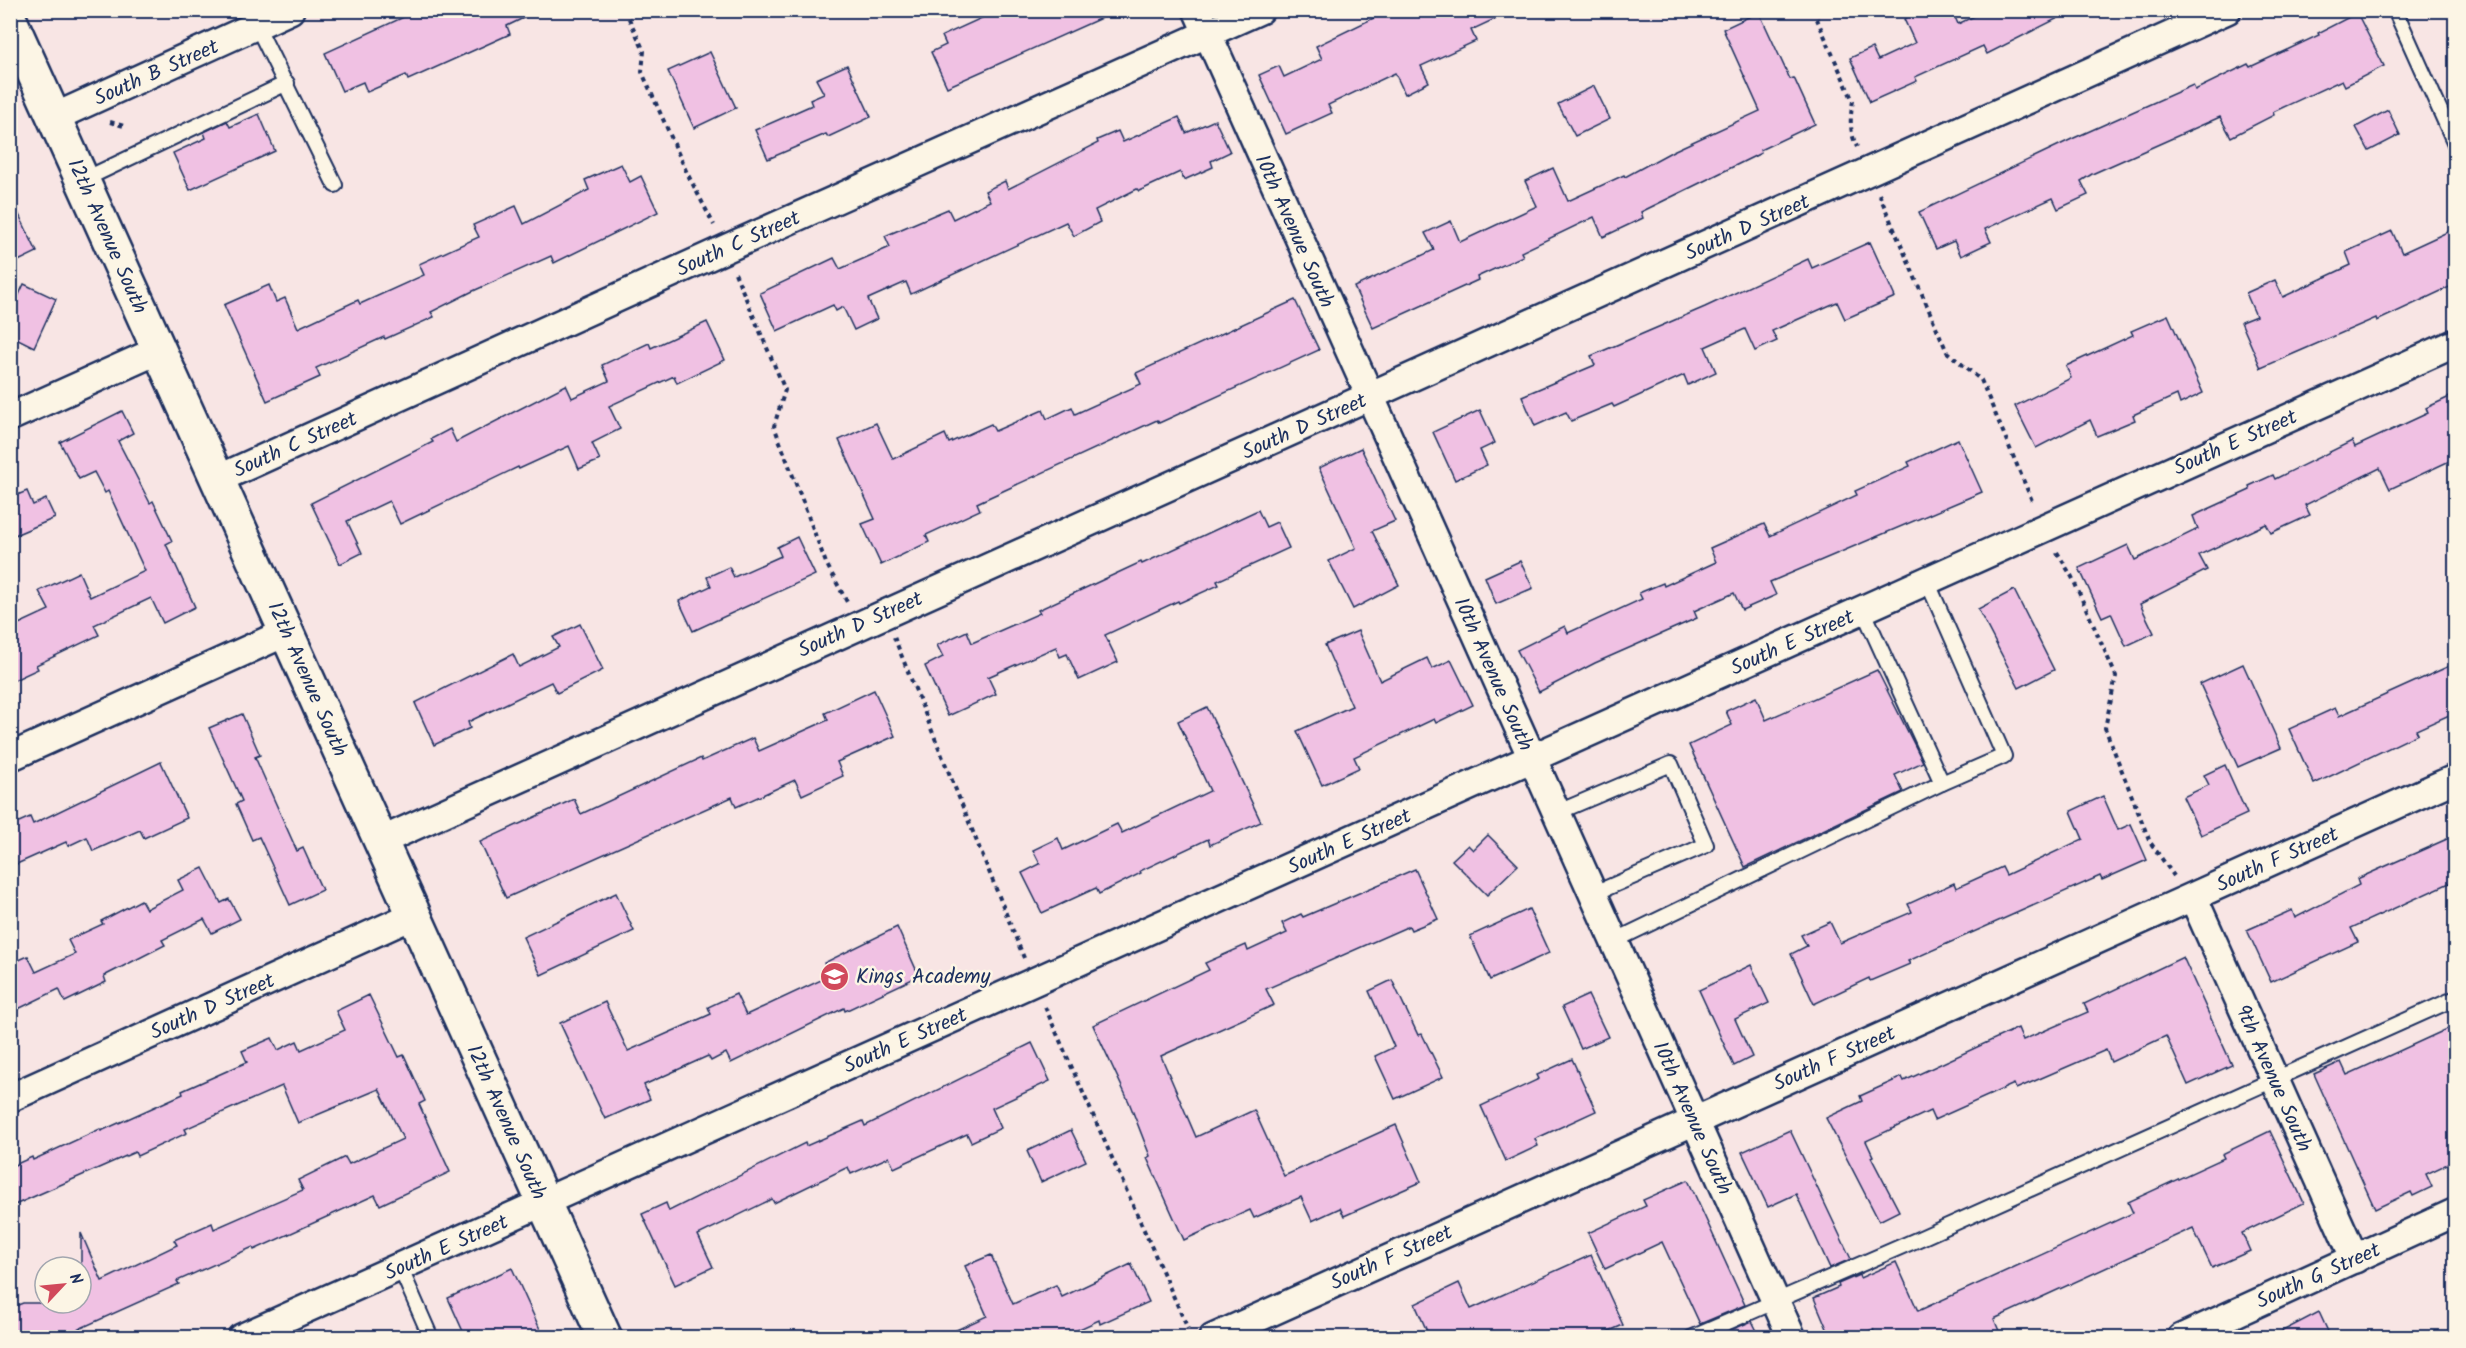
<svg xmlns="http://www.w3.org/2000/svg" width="2466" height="1348" font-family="Kalam,sans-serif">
<rect width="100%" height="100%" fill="#f8e5e4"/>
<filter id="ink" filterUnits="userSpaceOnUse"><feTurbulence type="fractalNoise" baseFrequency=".0167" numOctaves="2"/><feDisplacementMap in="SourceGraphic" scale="12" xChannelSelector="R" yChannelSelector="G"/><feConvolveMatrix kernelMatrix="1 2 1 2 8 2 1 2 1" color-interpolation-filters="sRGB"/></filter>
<g filter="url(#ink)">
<!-- building -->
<g fill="#f0c1e3" stroke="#1b2f5e" stroke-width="1.5">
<polygon points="419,10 540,10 507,26 510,34 408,80 406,75 367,92 363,82 342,91 325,53"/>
<polygon points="999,10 1119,10 947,87 931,52 946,45 942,36"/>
<polygon points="1390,10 1514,10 1471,30 1476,41 1421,66 1429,82 1405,94 1395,73 1328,105 1332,113 1286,134 1259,75 1279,66 1284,77 1322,59 1316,46"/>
<polygon points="1923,10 1952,10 1958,24 1987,10 2074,10 1987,54 1983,46 1915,77 1917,81 1870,102 1850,58 1872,48 1878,60 1915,43 1904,19"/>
<polygon points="1759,12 1790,79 1794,78 1815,124 1760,150 1761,153 1641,212 1643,218 1603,237 1594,217 1521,252 1523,256 1477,277 1478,280 1373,328 1354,287 1434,250 1425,233 1451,221 1460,242 1537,206 1525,181 1553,168 1568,201 1624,175 1625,177 1673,151 1760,111 1723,29"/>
<polygon points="2357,13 2384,66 2345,86 2342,80 2273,112 2274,115 2231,137 2220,117 2092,174 2081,181 2088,195 2058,209 2053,198 1985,229 1991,242 1961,256 1954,241 1936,249 1919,212 2074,138 2193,85 2195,90 2248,64 2250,67 2319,35 2318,33"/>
<polygon points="710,52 736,108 694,128 668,71"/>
<polygon points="847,65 871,117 828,137 826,134 768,159 755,130 812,105 810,100 824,94 816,79"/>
<polygon points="1594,86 1610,119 1575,136 1558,104"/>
<polygon points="2388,110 2400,135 2369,151 2356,127"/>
<polygon points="259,114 275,151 190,190 173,153 206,138 204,132 227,121 230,127"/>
<polygon points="1179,117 1186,133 1215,120 1230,152 1211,161 1213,167 1184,180 1180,172 1139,191 1137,189 1095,210 1100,222 1074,236 1066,222 911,294 906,282 868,299 877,319 854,330 843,307 836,311 833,305 777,331 760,293 834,258 840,269 890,247 885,236 948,209 953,219 990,201 985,191 1005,181 1008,189 1098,143 1097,140 1118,131 1123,142"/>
<polygon points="621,164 630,182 641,176 658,212 554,263 551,256 471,292 431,312 434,317 385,339 384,337 316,368 320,377 267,401 224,305 269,285 276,302 285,298 298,328 358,300 360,304 424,275 419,264 479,237 473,225 516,206 524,224 589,190 585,180"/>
<polygon points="10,196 37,252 10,265"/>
<polygon points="2456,228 2456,284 2377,321 2376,318 2261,368 2241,322 2256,316 2246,293 2275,280 2283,297 2351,265 2346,252 2392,231 2402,253"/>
<polygon points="1870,242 1895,297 1845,319 1837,302 1772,331 1777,341 1755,351 1745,329 1705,347 1716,372 1688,385 1684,375 1614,407 1612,404 1571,421 1566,412 1535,426 1522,396 1595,365 1591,356 1705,307 1808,259 1812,268"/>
<polygon points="24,284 56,299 34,347 10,335 10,314"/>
<polygon points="1295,300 1319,350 1159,423 1157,420 977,503 980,510 926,535 929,542 881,565 862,524 875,519 839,440 876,423 893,459 945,434 949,443 991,424 995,431 1043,410 1047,419 1072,407 1075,414 1141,384 1136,373"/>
<polygon points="2168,315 2203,393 2180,404 2177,395 2133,415 2135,420 2097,436 2090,420 2036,448 2015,406 2071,378 2066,366 2133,335 2131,331"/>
<polygon points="707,322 725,360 677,383 674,376 609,406 620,429 592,443 600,460 579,469 569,446 519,469 518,467 400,524 389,501 347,521 362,553 340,564 311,503 433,442 431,439 450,429 456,442 566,385 572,398 609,381 602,365 649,343 651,348"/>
<polygon points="2456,394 2456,458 2390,489 2380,468 2305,505 2310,515 2271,533 2266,524 2199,555 2207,570 2140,604 2154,633 2126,646 2111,613 2102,617 2079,568 2128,545 2135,560 2198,529 2193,516 2250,490 2249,486 2273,475 2275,479 2352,441 2355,447 2428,413 2426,408"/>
<polygon points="1480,410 1495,443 1480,450 1487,465 1455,480 1433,432"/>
<polygon points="122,411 133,433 118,441 150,503 153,501 172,541 166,544 195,607 163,623 151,598 94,625 99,635 36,665 38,669 10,682 10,628 49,610 39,591 79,572 90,597 145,571 108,491 105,493 94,472 79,479 60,442"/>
<polygon points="1958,439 1982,492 1770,582 1776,595 1742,610 1734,593 1694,611 1697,618 1595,663 1539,692 1517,650 1565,626 1568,633 1642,599 1639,593 1663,583 1664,586 1716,562 1710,548 1764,524 1770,536 1857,495 1855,491 1910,466 1908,462"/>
<polygon points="1361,448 1395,521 1372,531 1399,585 1353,609 1329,561 1356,548 1319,468"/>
<polygon points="27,491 33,505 46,499 55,518 10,537 10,498"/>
<polygon points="1258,510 1266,527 1277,522 1289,548 1217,581 1219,585 1179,603 1178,601 1105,635 1118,662 1079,680 1067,654 1060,657 1056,647 988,677 996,694 948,716 925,666 943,657 937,645 967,631 972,643 1040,613 1038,610 1096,583 1141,562 1142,564"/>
<polygon points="797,537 815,575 693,631 679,601 711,586 707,577 729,567 734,577 781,556 777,547"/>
<polygon points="1520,561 1533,588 1496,604 1485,577"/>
<polygon points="2014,590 2054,670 2019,688 1978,609"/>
<polygon points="580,624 603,670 557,693 551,682 468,722 470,728 434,745 415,703 513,654 519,667 559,647 553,637"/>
<polygon points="1358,631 1380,681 1427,658 1432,669 1451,660 1473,705 1436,723 1434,719 1354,757 1359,768 1322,785 1297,731 1352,706 1325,645"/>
<polygon points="2456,663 2456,712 2416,730 2418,734 2314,784 2289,729 2335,708 2339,716"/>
<polygon points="2243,664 2281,748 2238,767 2200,684"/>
<polygon points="1877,670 1923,762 1895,775 1903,792 1745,867 1689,745 1732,725 1726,711 1756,697 1766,720"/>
<polygon points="874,690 895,736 837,762 843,776 802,795 795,780 736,807 732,797 506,898 480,842 574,799 581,814 701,758 702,761 753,738 759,751 828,720 825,713"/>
<polygon points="1207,707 1261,822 1210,845 1208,839 1140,871 1141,873 1099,894 1096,888 1042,913 1022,873 1040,864 1033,850 1058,838 1063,850 1117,824 1122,833 1210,791 1178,721"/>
<polygon points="242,714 260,755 255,757 297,851 303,848 322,890 290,905 259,837 252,840 236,804 242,801 209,728"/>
<polygon points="161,762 187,818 144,838 140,830 93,851 87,837 68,846 66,842 10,867 10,826 30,817 33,824"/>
<polygon points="2225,765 2247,814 2201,835 2183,797 2209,785 2204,775"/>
<polygon points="2103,796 2118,830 2131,824 2147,860 2102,880 2100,876 1908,961 1910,964 1870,981 1869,978 1814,1004 1791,954 1807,946 1801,935 1830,922 1840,943 1912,912 1908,904 1954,883 1956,888 2002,867 2006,875 2083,839 2071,811"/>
<polygon points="1488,835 1518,865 1487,895 1452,860 1468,845 1473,850"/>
<polygon points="2456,835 2456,880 2351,928 2358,942 2271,982 2247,930 2292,910 2295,918 2359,885 2357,879"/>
<polygon points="203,868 221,903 229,899 240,919 212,933 204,919 162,940 165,945 104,976 106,982 65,1002 59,989 10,1013 10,964 28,956 36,972 75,954 68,940 103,924 101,921 141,900 146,909 183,890 178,880"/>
<polygon points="1415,869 1438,919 1411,930 1409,926 1266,989 1274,1005 1161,1056 1196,1137 1254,1110 1284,1176 1396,1125 1421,1182 1344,1216 1340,1208 1312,1221 1301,1197 1254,1218 1250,1210 1184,1240 1147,1158 1150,1156 1129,1102 1093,1025 1209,970 1205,963 1246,945 1248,951 1287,933 1282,923 1301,914 1303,917"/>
<polygon points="616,893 634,931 541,975 523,937"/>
<polygon points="1529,909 1549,953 1490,980 1470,936"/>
<polygon points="897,927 919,976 845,1011 844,1008 731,1063 726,1053 711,1061 708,1056 644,1085 650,1099 605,1119 560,1023 605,1002 628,1051 711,1014 708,1007 736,994 746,1015 830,976 824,963"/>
<polygon points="2183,957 2232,1065 2188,1085 2166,1036 2111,1062 2106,1050 2016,1089 2014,1084 1934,1120 1930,1111 1866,1141 1873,1156 1871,1157 1899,1211 1879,1221 1826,1118 1862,1101 1860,1096 1902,1077 1904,1081 2018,1028 2023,1040 2088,1012 2084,1004"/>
<polygon points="1751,965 1769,1003 1735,1019 1752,1057 1734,1066 1699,990"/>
<polygon points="1392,980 1418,1035 1422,1034 1443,1077 1395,1099 1375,1056 1394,1047 1369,991"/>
<polygon points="369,995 399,1057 404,1055 425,1101 419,1104 450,1172 380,1205 375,1195 254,1250 253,1247 177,1281 179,1284 59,1338 10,1338 10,1308 23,1303 81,1303 81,1233 102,1281 177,1245 174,1240 212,1223 214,1229 303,1190 298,1180 345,1157 349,1164 403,1139 379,1089 298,1123 282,1086 185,1129 187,1133 137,1156 135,1152 10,1207 10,1167 32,1157 33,1160 100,1129 101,1131 183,1094 182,1091 247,1062 242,1051 272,1038 278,1050 297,1041 301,1050 345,1030 336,1011"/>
<polygon points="1588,995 1608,1037 1581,1049 1562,1007"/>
<polygon points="2456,1025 2456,1160 2426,1174 2432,1187 2413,1196 2411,1192 2375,1209 2314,1074 2341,1062 2347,1075"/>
<polygon points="1032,1043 1050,1081 992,1108 1001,1128 971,1142 967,1134 894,1168 889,1157 851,1174 848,1167 774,1203 772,1199 698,1235 713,1267 675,1285 642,1214 666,1203 669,1211 805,1143 806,1146 863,1121 865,1126"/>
<polygon points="1572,1059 1596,1111 1535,1139 1538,1146 1506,1161 1481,1106 1539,1079 1537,1075"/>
<polygon points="1071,1130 1086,1161 1041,1182 1027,1151"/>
<polygon points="1790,1130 1851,1259 1830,1268 1796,1194 1768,1207 1742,1152"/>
<polygon points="2270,1131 2304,1203 2242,1233 2250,1251 2212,1268 2193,1228 1994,1319 2002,1338 1877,1338 1873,1329 1853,1338 1831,1338 1814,1298 1839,1287 1838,1284 1859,1275 1860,1278 1896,1262 1918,1311 2133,1213 2128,1202 2224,1158 2222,1154"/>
<polygon points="1688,1180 1745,1305 1700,1324 1662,1242 1605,1269 1588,1233 1646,1206 1643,1200"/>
<polygon points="991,1255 1013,1304 1056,1285 1062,1297 1131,1264 1149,1302 1100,1324 1099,1320 1060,1338 939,1338 987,1316 965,1266"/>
<polygon points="1591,1255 1623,1325 1593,1338 1430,1338 1415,1304 1459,1283 1471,1309"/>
<polygon points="512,1268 544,1338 466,1338 448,1298"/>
<polygon points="2319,1312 2331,1338 2269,1338"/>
<polygon points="1752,1321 1760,1337 1715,1337"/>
</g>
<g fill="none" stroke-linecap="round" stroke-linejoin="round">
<defs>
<g id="lane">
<polyline points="2395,10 2456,146"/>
<polyline points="257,26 335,185"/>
<polyline points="83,180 287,83"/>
<polyline points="1863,610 1942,783 2004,756 1927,581"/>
<polyline points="1556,813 1671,764 1706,845 1593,894"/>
<polyline points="1614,941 1942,783"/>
<polyline points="400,1267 431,1338"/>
<polyline points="1691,1338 1921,1238 2456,998"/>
</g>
<g id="street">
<polyline points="1197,10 1792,1338"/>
<polyline points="55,117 290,10"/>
<polyline points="10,417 159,350"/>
<polyline points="218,479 725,249 1260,10"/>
<polyline points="10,757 287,632"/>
<polyline points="381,841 2227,10"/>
<polyline points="2193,897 2355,1259"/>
<polyline points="10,1098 414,915"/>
<polyline points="241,1338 2456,343"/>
<polyline points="1213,1338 2456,778"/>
<polyline points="2181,1338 2456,1212"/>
</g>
<polyline id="secondary" points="10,20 605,1338"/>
</defs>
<!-- lane casing -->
<use href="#lane" stroke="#1b2f5e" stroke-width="18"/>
<!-- street casing -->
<use href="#street" stroke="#1b2f5e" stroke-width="32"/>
<!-- secondary casing -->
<use href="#secondary" stroke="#1b2f5e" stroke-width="38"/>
<!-- path -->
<g stroke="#1b2f5e" stroke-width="4" stroke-dasharray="4.5 4.5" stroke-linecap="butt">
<polyline points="625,10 644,51 642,72 687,173 714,225"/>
<path d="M1813 10 1853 101C1850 117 1849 131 1857 147"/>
<polyline points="110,122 124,126"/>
<polyline points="1879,194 1947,352 1981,380 2033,503"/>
<polyline points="735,273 785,390 774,426 826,563 847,602"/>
<polyline points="2057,552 2072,577 2116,676 2105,728 2150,842 2174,876"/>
<polyline points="894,637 1024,958"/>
<polyline points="1045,1007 1188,1329"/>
</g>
<!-- lane -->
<use href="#lane" stroke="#fcf5e5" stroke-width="14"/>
<!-- street -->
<use href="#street" stroke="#fcf5e5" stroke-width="27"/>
<!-- secondary -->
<use href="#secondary" stroke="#fcf5e5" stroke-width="33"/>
</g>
</g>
<!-- icons -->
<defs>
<symbol id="school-disc" viewBox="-11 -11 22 22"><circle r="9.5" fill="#d1495b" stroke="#fcf5e5"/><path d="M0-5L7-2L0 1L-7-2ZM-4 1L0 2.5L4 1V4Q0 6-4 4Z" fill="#fff"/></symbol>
</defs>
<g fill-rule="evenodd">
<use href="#school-disc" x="818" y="960" width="33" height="33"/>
</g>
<g text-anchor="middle" stroke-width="5" stroke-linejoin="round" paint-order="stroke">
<!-- street labels -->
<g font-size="21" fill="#1b2f5e" stroke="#fcf5e5">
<text transform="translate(156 72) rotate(-24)" y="7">South B Street</text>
<text transform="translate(1747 227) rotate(-24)" y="7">South D Street</text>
<text transform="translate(1295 231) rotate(66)" y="7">10th Avenue South</text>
<text transform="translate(108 236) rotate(66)" y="7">12th Avenue South</text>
<text transform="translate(738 243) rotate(-24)" y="7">South C Street</text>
<text transform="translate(1304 426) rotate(-24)" y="7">South D Street</text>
<text transform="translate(2235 442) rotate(-24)" y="7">South E Street</text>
<text transform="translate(295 444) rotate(-24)" y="7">South C Street</text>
<text transform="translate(860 624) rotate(-24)" y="7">South D Street</text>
<text transform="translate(1792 642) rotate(-24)" y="7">South E Street</text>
<text transform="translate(1494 674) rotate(66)" y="7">10th Avenue South</text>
<text transform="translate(308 679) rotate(66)" y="7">12th Avenue South</text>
<text transform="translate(1349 841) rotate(-24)" y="7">South E Street</text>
<text transform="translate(2277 859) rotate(-24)" y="7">South F Street</text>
<text transform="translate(212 1006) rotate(-24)" y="7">South D Street</text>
<text transform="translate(905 1040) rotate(-24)" y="7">South E Street</text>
<text transform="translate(1834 1058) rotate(-24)" y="7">South F Street</text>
<text transform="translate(2274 1078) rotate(66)" y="7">9th Avenue South</text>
<text transform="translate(1693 1118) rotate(66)" y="7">10th Avenue South</text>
<text transform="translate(507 1122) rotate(66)" y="7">12th Avenue South</text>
<text transform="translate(446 1247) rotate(-24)" y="7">South E Street</text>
<text transform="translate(1391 1257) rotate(-24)" y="7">South F Street</text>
<text transform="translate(2318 1275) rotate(-24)" y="7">South G Street</text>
</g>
<!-- poi labels -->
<g font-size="21" fill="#1b2f5e" stroke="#fcf5e5" text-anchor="start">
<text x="856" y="983">Kings Academy</text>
</g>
</g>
<!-- margin -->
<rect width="2466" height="1348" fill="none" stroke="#fcf5e5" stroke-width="36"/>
<rect x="18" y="18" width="2430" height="1312" fill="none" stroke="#1b2f5e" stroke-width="2" filter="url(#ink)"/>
<!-- north arrow -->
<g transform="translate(63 1285) rotate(64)"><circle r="28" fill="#fcf5e5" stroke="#a2a6af" stroke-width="1.5"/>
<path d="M0-4.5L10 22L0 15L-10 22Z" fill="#d1495b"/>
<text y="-9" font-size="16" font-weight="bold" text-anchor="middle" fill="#1b2f5e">N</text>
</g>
</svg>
